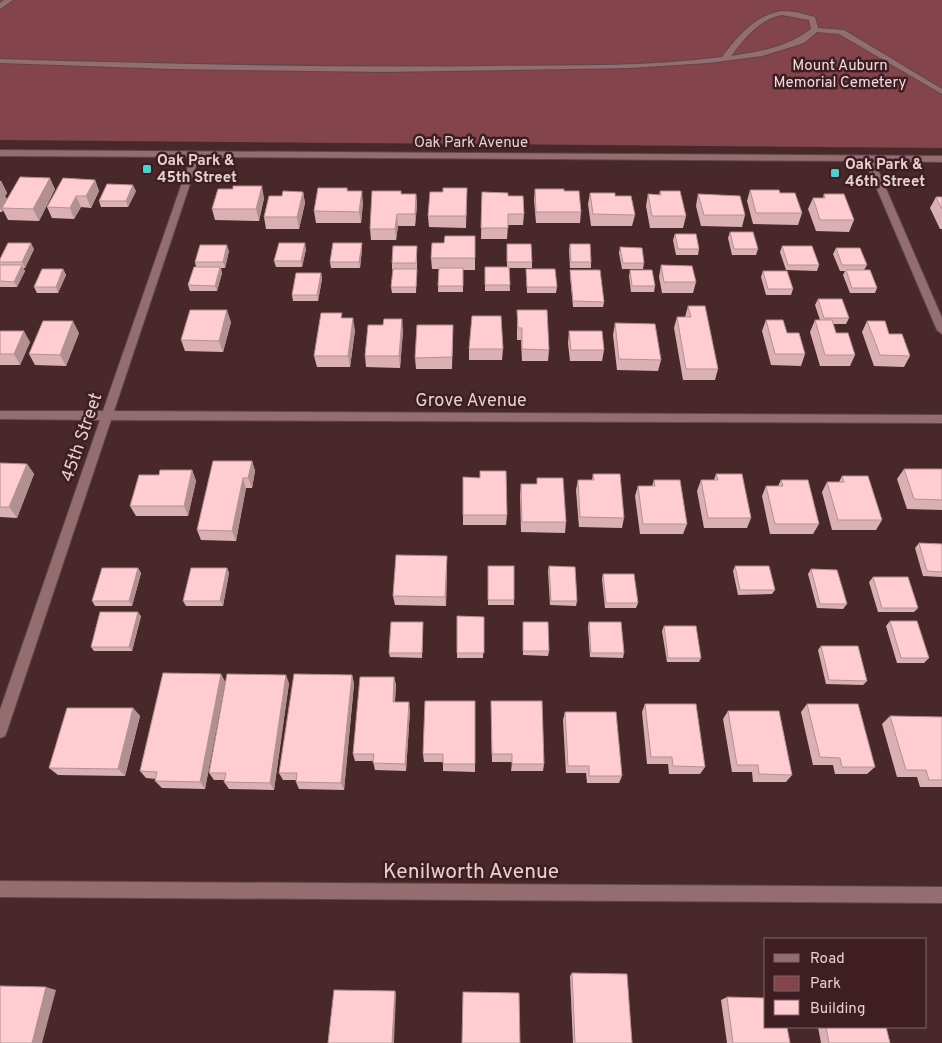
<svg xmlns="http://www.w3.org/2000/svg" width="942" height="1043" font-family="Overpass,sans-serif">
<rect width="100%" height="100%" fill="#49282c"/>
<!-- green -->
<polygon fill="#83444c" points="0,0 942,0 942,148 0,140"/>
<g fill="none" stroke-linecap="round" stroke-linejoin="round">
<defs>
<g id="lane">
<polygon points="4,0 13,0 0,9 0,3"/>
<path d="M782 11 796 12 815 17 818 28 844 30 942 89V94L839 34 817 32 804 43 762 56 708 63 630 68 384 72 173 69 0 63V59C165 64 330 68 495 66 570 65 647 67 722 57 739 35 754 16 782 11ZM782 15 809 20 811 29C788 47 759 52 731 56 745 38 759 19 782 15Z"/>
</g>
<g id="street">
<polygon points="0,150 942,156 942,162 874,161 942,318 942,334 937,330 865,161 199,157 114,411 942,415 942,423 111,420 7,731 5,736 0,738 0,710 100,420 0,419 0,411 103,411 191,157 0,156"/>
<polygon points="0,881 942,887 942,903 0,897"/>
</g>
</defs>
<!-- lane casing -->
<use href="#lane" stroke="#624649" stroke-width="2"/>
<!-- street casing -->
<use href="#street" stroke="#624649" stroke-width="2"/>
<!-- lane -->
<use href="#lane" fill="#946d70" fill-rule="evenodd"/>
<!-- street -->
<use href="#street" fill="#946d70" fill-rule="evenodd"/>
</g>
<!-- wall -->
<g fill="#dbb0b4">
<polygon points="95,180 99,191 91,208 81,207 74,219 52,218 47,207"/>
<polygon points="0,181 1,181 7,193 5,196 7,199 55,189 39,221 8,220 3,210 2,212 0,212"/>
<polygon points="347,188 348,191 363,203 361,223 316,223 314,211"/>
<polygon points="467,188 466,228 429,227 428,216 443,192"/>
<polygon points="233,189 264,198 259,221 215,220 212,209"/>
<polygon points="535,189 581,212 580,223 536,223 534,200"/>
<polygon points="750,190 780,193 802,213 798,225 753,224 747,201"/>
<polygon points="136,191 128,207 101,207 99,201"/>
<polygon points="660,191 686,216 683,228 650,228 646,206 648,194 659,195"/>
<polygon points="303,192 305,203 299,229 266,229 264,217 282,196"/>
<polygon points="482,192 508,196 524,214 523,225 508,225 507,239 481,239"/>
<polygon points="590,193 615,196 635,215 632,226 591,226 588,204"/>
<polygon points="401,194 416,194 417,205 415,226 398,226 396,240 371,240 370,229"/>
<polygon points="698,194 745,215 742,227 701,226 696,206"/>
<polygon points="824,194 854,220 849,232 816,231 808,209 813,198 823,198"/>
<polygon points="936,197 942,197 942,229 940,229 930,208"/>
<polygon points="730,232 758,249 756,255 732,255 728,238"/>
<polygon points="675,234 699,249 698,255 676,255 673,240"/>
<polygon points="475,236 475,270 463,270 463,292 438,292 439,269 432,269 431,258 444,243"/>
<polygon points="362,243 362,249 360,268 331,268 330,262"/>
<polygon points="507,244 532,262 532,268 509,268 510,291 485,291 485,267 507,267"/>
<polygon points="570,244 591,262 591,268 570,268 569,250"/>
<polygon points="417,246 417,269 392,269 392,263"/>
<polygon points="782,246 819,265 817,271 786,270 780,252"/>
<polygon points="620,247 644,263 643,269 622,269 619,253"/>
<polygon points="836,248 867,265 864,270 877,288 875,293 850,293 843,275 845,271 840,271 833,254"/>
<polygon points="34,249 25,268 23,268 25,271 17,287 0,287 0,259"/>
<polygon points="306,249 302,267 276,267 274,261"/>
<polygon points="229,251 225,268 221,268 222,273 217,291 190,291 188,285 196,267 195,262"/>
<polygon points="661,265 696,282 693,293 662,293 659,277"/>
<polygon points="63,269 66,275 58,293 37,293 34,287"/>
<polygon points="417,269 416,293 392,293 391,287"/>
<polygon points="526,269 557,287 556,293 527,293"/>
<polygon points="570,270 604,302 603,307 573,307 570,275"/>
<polygon points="630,270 655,286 654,292 631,292 629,276"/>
<polygon points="763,271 793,289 791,295 766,295 761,277"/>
<polygon points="321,273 322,279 318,301 293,301 292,295"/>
<polygon points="818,299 849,318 846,324 833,324 836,333 855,355 850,366 820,366 810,332 815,320 820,320 815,305"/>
<polygon points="688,306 718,369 715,380 683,380 674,328 677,317 685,317"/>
<polygon points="517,310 549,350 548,361 522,361 521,340 517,340"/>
<polygon points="343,318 355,330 350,367 317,367 314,356"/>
<polygon points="766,320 787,333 805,354 801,366 771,365 762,331"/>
<polygon points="867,321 889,334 910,356 904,367 874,366 862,332"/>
<polygon points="231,322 223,352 185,351 181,340"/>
<polygon points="615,323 661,360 658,371 617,370 613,335"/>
<polygon points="383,325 403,330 400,368 366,367 365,356"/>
<polygon points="453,325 452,369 416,369 415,358"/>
<polygon points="0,331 30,342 20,365 0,365"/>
<polygon points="569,331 604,350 602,361 570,361 568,343"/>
<polygon points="79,333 66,366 35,365 29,354"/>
<polygon points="469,349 503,349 502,360 469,360"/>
<polygon points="252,461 255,471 252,488 246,488 236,541 201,540 197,530"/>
<polygon points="0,463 27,464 34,474 17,518 0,517"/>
<polygon points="904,469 942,469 942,510 907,509 897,479"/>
<polygon points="192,470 196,481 188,516 136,516 130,506"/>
<polygon points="593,474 624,518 622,528 579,527 576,490 578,480 592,480"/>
<polygon points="716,474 751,518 747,528 704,528 697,491 701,480 714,480"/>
<polygon points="842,476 882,520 876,530 832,530 822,492 827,482 839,482"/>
<polygon points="480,478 507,515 506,525 463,525 463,515"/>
<polygon points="537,478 566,522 565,533 521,532 520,495 521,484 537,484"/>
<polygon points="654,480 687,524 683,534 640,534 635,496 638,486 652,486"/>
<polygon points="781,480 819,524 813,534 770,534 762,496 766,486 778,486"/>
<polygon points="919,543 942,544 942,577 923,576 915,548"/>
<polygon points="447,556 446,606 395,605 393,596"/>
<polygon points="488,566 514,600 514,605 488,605"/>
<polygon points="549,566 577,601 576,606 550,605 548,571"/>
<polygon points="735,566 775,590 772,594 738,595 733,571"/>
<polygon points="138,568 141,573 132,606 95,606 92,601"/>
<polygon points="227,568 229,573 223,606 186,606 183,601"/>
<polygon points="811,569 847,604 843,609 817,608 808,574"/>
<polygon points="603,574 638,603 636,608 605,608 602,579"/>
<polygon points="873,577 918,608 914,612 878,612 869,582"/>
<polygon points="141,616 132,651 94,651 91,647"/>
<polygon points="457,616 484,617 483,658 457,658"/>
<polygon points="890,621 929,658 924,663 897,663 886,626"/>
<polygon points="423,622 422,658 390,657 389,653"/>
<polygon points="523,622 549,651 548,656 523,655"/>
<polygon points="589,622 624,653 623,658 590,657 588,627"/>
<polygon points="664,626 701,658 699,662 667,662 662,631"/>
<polygon points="821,646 867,681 863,685 826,684 818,650"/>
<polygon points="221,674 225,682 205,789 162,788 155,781 156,779 146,778 140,771"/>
<polygon points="352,675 354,684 344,790 299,789 296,782 296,780 283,780 279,773"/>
<polygon points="394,677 396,685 395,702 410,710 406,771 375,770 373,761 355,761 353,754"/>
<polygon points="289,683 274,790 229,789 224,782 225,780 214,780 209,773"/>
<polygon points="475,701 475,772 443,771 443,762 424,762 423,754"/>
<polygon points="491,701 544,764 543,771 511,771 512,762 492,762"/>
<polygon points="645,704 705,767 700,774 669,774 668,764 647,764 642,712"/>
<polygon points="807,704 875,767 867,774 835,774 833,765 813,765 801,712"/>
<polygon points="133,708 140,716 125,776 58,775 49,768"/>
<polygon points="728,711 792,775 786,782 753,782 752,772 732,772 723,719"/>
<polygon points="565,712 622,776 619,783 587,783 586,773 566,773 563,720"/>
<polygon points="890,716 942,718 942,787 920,787 917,777 897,777 882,724"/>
<polygon points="572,973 632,1043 573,1043 570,976"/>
<polygon points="727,997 790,1043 727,1043 721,1000"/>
<polygon points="818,1027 886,1027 890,1043 821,1043"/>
</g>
<!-- shaded-wall -->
<g fill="#b29092">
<polygon points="50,178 55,189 39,221 33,209"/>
<polygon points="95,180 99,191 91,208 86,196"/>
<polygon points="1,181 7,193 5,196 8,201 2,208 3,210 2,212 0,208 0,183"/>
<polygon points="133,185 136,191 128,207 126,201"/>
<polygon points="262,186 264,198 259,221 256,209"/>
<polygon points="362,191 363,203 361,223 359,212"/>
<polygon points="303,192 305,203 299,229 297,217"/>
<polygon points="416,194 417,205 415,226 415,214"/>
<polygon points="76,196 81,207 74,219 70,208"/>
<polygon points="397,214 398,226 396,240 395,229"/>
<polygon points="31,243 34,249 25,268 22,262"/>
<polygon points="305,243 306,249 302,267 301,261"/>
<polygon points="362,243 362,249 360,268 359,262"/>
<polygon points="227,245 229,251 225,268 223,262"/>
<polygon points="22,265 25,271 17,287 14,282"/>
<polygon points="220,267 222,273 217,291 215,286"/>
<polygon points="63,269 66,275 58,293 56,287"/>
<polygon points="321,273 322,279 318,301 317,295"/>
<polygon points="227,310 231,322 223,352 219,341"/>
<polygon points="353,318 355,330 350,367 348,356"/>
<polygon points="402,319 403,330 400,368 399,356"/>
<polygon points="73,321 79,333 66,366 60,355"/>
<polygon points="24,331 30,342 20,365 14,354"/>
<polygon points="252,461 255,471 252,488 248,478"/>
<polygon points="27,464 34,474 17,518 9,507"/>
<polygon points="192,470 196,481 188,516 184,506"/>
<polygon points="243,478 246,488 236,541 232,531"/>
<polygon points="447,556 447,566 446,606 445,597"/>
<polygon points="138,568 141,573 132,606 129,601"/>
<polygon points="227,568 229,573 223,606 220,601"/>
<polygon points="138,612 141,616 132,651 129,647"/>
<polygon points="221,674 225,682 205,789 200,782"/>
<polygon points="286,675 289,683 274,790 270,783"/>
<polygon points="352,675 354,684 344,790 341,783"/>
<polygon points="394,677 396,685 394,710 393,702"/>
<polygon points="409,702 410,710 406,771 405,764"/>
<polygon points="133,708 140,716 125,776 118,769"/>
<polygon points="46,987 56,990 42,1043 32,1043"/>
<polygon points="395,991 396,994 394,1043 392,1043"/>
</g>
<!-- building -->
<g fill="#ffcdd1" stroke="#b29092">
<polygon points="20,177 50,178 33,209 2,208"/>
<polygon points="63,178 95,180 86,196 76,196 70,208 47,207"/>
<polygon points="107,184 133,185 126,201 99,201"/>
<polygon points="233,186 262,186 256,209 212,209 218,189 233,189"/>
<polygon points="318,188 347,188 347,191 362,191 359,212 314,211"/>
<polygon points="443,188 467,188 466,216 428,216 430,192 443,192"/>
<polygon points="535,189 564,189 564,191 579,191 581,212 536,212"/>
<polygon points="750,190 779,190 780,193 795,193 802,213 756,213"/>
<polygon points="283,191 303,192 297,217 264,217 269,196 282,196"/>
<polygon points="372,191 401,191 401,194 416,194 415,214 397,214 395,229 370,229"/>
<polygon points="660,191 680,191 686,216 652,216 648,194 661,195"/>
<polygon points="482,192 508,193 508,196 523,196 524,214 508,214 508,228 481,228"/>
<polygon points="590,193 615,193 615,196 631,196 635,215 593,214"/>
<polygon points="698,194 740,196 745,215 704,215"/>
<polygon points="824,194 844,194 854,220 820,220 813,198 825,198"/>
<polygon points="936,197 942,197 942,209"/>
<polygon points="730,232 753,232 758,249 734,249"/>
<polygon points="675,234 696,234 699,249 678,249"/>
<polygon points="445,236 475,236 475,258 431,258 432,243 444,243"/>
<polygon points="8,243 31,243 22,262 0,262 0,259"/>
<polygon points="279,243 305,243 301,261 274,261"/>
<polygon points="333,243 362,243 359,262 330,262"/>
<polygon points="507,244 531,244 532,262 507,262"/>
<polygon points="570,244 590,244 591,262 571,262"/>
<polygon points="200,245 227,245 223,262 195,262"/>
<polygon points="393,246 417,246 416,263 392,263"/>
<polygon points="782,246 812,246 819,265 788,265"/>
<polygon points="620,247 642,248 644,263 623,263"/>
<polygon points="836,248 860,248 867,265 842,265"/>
<polygon points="0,265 22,265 14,282 0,281"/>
<polygon points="661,265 692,266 696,282 664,282"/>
<polygon points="194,267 220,267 215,286 188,285"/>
<polygon points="485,267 509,267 510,285 485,285"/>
<polygon points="439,268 463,268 463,286 438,286"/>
<polygon points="42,269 63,269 56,287 34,287"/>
<polygon points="393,269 417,269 416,287 391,287"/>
<polygon points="526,269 555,269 557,287 527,287"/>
<polygon points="570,270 600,270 604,302 573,301"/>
<polygon points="630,270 652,270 655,286 632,286"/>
<polygon points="846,270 870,270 877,288 852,288"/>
<polygon points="763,271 787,271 793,289 768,289"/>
<polygon points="296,273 321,273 317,295 292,295"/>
<polygon points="818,299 842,299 849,318 824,318"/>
<polygon points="688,306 705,306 718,369 686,369 677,317 691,317"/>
<polygon points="190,310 227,310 219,341 181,340"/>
<polygon points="517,310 547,310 549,350 522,349 522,328 518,328"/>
<polygon points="321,313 342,313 341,318 353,318 348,356 314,356"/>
<polygon points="472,316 501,316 503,349 469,349"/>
<polygon points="384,319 402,319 399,356 365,356 368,325 383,325"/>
<polygon points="766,320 783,320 787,333 799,333 805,354 775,354"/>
<polygon points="815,320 832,320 836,333 848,333 855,355 825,355"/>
<polygon points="43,321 73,321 60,355 29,354"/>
<polygon points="867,321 885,321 889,334 902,334 910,356 880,355"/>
<polygon points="615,323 655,324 661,360 619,359"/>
<polygon points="417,325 453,325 452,357 415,358"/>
<polygon points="0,331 24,331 14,354 0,354"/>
<polygon points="569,331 602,331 604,350 571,350"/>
<polygon points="213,461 252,461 248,478 243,478 232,531 197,530"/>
<polygon points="0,463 27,464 9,507 0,507"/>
<polygon points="904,469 942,469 942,500 914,499"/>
<polygon points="160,470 192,470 184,506 130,506 139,475 159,475"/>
<polygon points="480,471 506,471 507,515 463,515 463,477 480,478"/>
<polygon points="593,474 620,474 624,518 580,517 578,480 594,480"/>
<polygon points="716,474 742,474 751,518 708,518 701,480 718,480"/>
<polygon points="842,476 868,476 882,520 838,520 827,482 844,482"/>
<polygon points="537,478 563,478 566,522 522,522 521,484 537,484"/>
<polygon points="654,480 680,480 687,524 643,524 638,486 655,486"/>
<polygon points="781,480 808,480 819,524 775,524 766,486 783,486"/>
<polygon points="919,543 942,544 942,572 927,571"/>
<polygon points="396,555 447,556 445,597 393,596"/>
<rect x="488" y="566" width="26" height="34"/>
<polygon points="549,566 575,567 577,601 551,601"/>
<polygon points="735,566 769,566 775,590 740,590"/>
<polygon points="102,568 138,568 129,601 92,601"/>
<polygon points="191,568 227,568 220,601 183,601"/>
<polygon points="811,569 837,570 847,604 820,604"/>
<polygon points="603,574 634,574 638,603 606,603"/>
<polygon points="873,577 908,577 918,608 882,608"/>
<polygon points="100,612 138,612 129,647 91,647"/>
<polygon points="457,616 484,617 484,653 457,653"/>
<polygon points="890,621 917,621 929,658 901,658"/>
<polygon points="391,622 423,622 422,653 389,653"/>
<polygon points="523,622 548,622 549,651 523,651"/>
<polygon points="589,622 621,622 624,653 591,653"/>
<polygon points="664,626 696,626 701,658 668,658"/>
<polygon points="821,646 858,646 867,681 829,680"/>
<polygon points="163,673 221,674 200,782 155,781 157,772 140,771"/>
<polygon points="227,674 286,675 270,783 224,782 226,773 209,773"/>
<polygon points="294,674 352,675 341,783 296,782 297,773 279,773"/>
<polygon points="360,677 394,677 393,702 409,702 405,764 373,763 374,754 353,754"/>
<polygon points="425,701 475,701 475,764 443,764 443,754 423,754"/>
<polygon points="491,701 542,701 544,764 512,764 512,754 492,754"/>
<polygon points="645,704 696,704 705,767 673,766 672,757 651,757"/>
<polygon points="807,704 858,704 875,767 842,767 840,758 820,757"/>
<polygon points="67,708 133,708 118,769 49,768"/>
<polygon points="728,711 779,711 792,775 759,774 758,765 737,765"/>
<polygon points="565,712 616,712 622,776 589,776 589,766 568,766"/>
<polygon points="890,716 942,717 942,780 929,780 926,770 906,770"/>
<polygon points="572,973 627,974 632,1043 575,1043"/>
<polygon points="0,986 46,987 32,1043 0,1043"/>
<polygon points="334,990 395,991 392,1043 328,1043"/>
<polygon points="463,992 519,993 520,1043 462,1043"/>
<polygon points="727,997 766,998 766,1027 787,1027 790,1043 733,1043"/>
<polygon points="826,1027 886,1027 890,1043 829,1043"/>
</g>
<!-- markers -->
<g fill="#53cdca" stroke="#3e1e22" stroke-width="2">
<rect x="142" y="164" width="10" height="10" rx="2.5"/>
<rect x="830" y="168" width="10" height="10" rx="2.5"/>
</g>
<g text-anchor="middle" stroke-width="5" stroke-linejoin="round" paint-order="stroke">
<!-- far-park labels -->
<g font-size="15" fill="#f1dbdc" stroke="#3e1e22">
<text x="840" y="70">Mount Auburn<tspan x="840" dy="17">Memorial Cemetery</tspan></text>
</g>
<!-- far-street labels -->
<g font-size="15" fill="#e6d0d2" stroke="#3e1e22">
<text x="471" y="147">Oak Park Avenue</text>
</g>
<!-- far-poi labels -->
<g font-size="15" font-weight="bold" fill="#e6d0d2" stroke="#3e1e22" text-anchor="start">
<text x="157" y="165">Oak Park &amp;<tspan x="157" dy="17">45th Street</tspan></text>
<text x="845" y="169">Oak Park &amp;<tspan x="845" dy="17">46th Street</tspan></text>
</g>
<!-- street labels -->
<g font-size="18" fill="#e6d0d2" stroke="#3e1e22">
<text x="471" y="406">Grove Avenue</text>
<text transform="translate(81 437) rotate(-71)" y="6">45th Street</text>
</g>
<!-- near-street labels -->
<g font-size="21" fill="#e6d0d2" stroke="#3e1e22">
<text x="471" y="878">Kenilworth Avenue</text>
</g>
</g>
<!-- legend -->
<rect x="764" y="938" width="162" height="90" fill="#3e1e22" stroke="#816568"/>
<rect x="774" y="954" width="25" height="8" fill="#946d70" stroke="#816568"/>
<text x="810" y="963" font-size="15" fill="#e6d0d2">Road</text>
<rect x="774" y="976" width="25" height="15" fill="#83444c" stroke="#816568"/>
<text x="810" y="988" font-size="15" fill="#e6d0d2">Park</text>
<rect x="774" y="1000" width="25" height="15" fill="#ffcdd1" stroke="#816568"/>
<text x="810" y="1013" font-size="15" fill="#e6d0d2">Building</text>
</svg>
